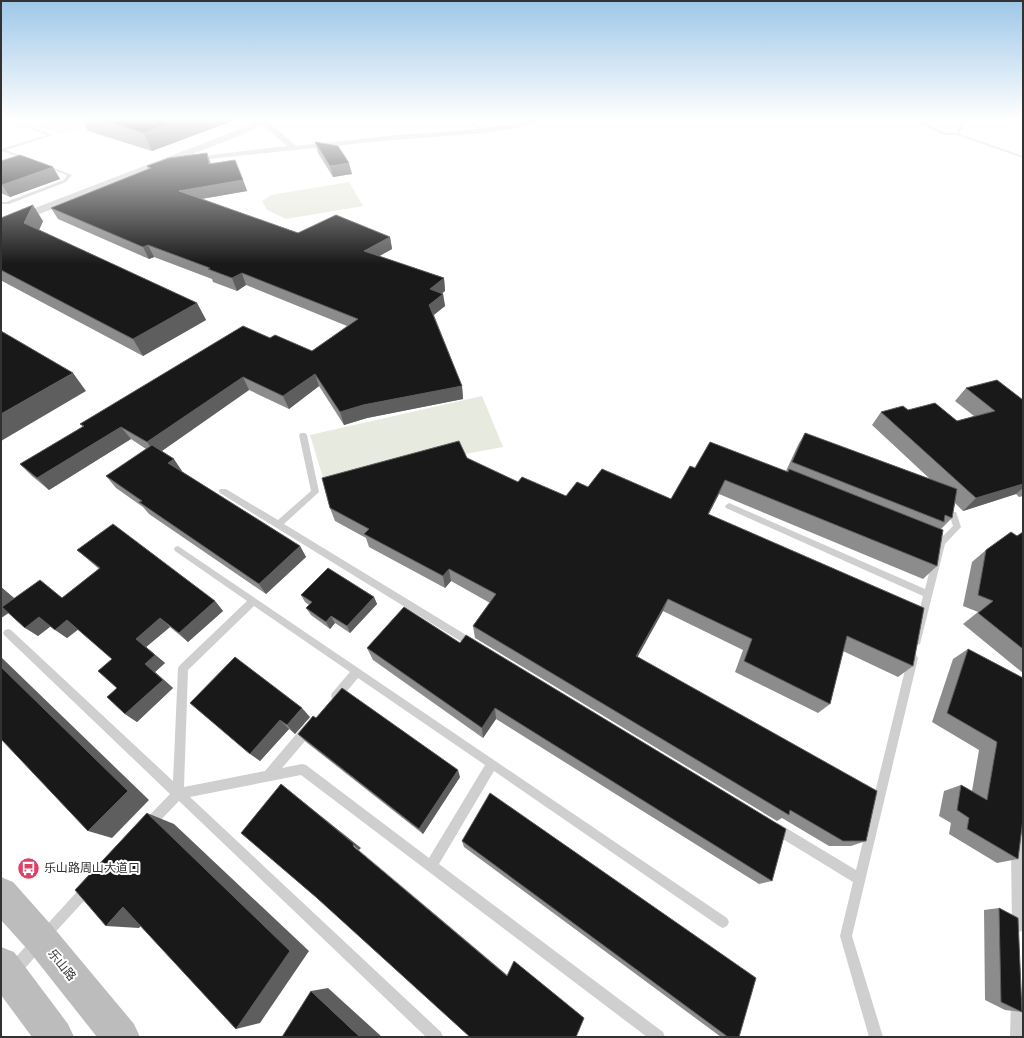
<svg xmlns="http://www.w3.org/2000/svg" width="1024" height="1038" font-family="Inter,'Noto Sans SC',sans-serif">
<rect width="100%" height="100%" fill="#fff"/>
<!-- green -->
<g fill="#e7eade">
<polygon points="60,118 85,118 99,122 63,134 36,126"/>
<polygon points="349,182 363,206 286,219 267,210 262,201 271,195"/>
<polygon points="482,396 503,447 460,455 327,491 310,435"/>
</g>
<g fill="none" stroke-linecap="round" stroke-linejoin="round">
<!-- service -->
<g fill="#cfcfcf" fill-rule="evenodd">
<polygon points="2,118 8,118 53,135 6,150 30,159 27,160 1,151 1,149 47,135"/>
<polygon points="460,118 465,118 486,131 483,132"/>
<polygon points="909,118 915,118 946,133 956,133 964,118 968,118 959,134 1023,156 1023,158 957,135 944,135"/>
<polygon points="43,164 72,175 66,182 9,204 1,204 1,202 6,202 64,180 67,175 43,166"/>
<polygon points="301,433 305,433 307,435 319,492 284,524 476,641 478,644 476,647 473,648 470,647 220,493 219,491 220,489 226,489 278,520 311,491 299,435"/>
<polygon points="729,503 925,589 937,542 953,526 949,514 950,512 956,512 961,527 945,544 920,644 917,645 914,644 912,641 923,596 726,508 725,506"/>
<path d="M178 546 727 918 729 922 727 926 723 928 719 926 494 771 439 864 663 1032 665 1037H647L301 775 190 797 441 1032 443 1037H426L179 801 154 827 150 829 146 827 144 823 146 819 170 794 5 636 3 633 5 630 8 629 11 630 173 781 178 668 180 665 247 601 175 551 174 549 175 547ZM254 606 350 672 332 693 331 696 332 699 336 701 340 699 358 678 485 765 429 858 306 765 302 764 282 768 312 733 313 729 312 725 308 724 304 725 265 771 184 787 188 670Z"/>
<polygon points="913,654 916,655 918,658 852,936 883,1037 869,1037 840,936 853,882 773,833 771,829 773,825 777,823 781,825 856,870 908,658 910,655"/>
<polygon points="1023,821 1023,930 1018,933 1014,931 1012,927 1011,853 1017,827 1019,823"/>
<polygon points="88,882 92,884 94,888 92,892 50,938 46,940 42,938 40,934 42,930 84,884"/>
<polygon points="37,938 42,939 43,944 42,949 19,975 14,977 9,975 7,970 9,965 32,939"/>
<polygon points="1018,994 1023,997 1023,1037 1010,1037 1011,1001 1013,996"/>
</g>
<!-- minor -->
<path fill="#cfcfcf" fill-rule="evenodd" d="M539 118H551L518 128 484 133 381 141 218 158 188 163 184 161 188 159 218 154 287 146 261 124H251L250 122C263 112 286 137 296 146 334 142 373 137 411 134 454 131 497 129 539 118Z"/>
<!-- tertiary -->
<polygon fill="#cfcfcf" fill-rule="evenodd" points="258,118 266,118 267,122 244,134 1,229 1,221 238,130 258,121"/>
<!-- secondary -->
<g fill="#bcbcbc" fill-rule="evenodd">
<polygon points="1,877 13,882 53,927 134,1024 140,1037 97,1037 29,951 1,920"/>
<polygon points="1,947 14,952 68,1024 74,1037 32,1037 1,995"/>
</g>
</g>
<!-- wall -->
<g fill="#8c8c8c">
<polygon points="82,118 231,118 232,121 152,151 88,131"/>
<polygon points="315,142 352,174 333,177 318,153"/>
<polygon points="1,161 60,179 10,197 1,193"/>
<polygon points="211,164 243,180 247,191 202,199 298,233 390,237 392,249 379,256 444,278 445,291 442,293 443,294 445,306 434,315 462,386 463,399 367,418 344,425 319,386 289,409 249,390 162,451 182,471 181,471 300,546 306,557 266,594 149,514 143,507 116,488 106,476 146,449 131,439 49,490 32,476 20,464 83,427 80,424 270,338 312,351 347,326 246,285 237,291 213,282 212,279 154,257 149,259 58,219 51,208 148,169 147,166"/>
<polygon points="1,218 43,221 39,230 197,303 206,320 143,356 2,281 1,281"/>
<polygon points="966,388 1023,400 1023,496 1019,497 1016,494 963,511 955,503 952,518 941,529 937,566 923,579 719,494 708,515 913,666 898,677 843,651 830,704 818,713 735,672 743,650 663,611 637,656 866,841 851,846 829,846 782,818 777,821 475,638 473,626 490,603 451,581 445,588 369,547 366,538 335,521 330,508 467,458 518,482 566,496 588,487 671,499 695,468 786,471 798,445 805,433 930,479 872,425 881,412 908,410 957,421 974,416 955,401"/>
<polygon points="1023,532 1023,673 963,624 978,612 963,606 972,562 986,550 1017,536"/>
<polygon points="77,550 215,601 223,611 188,642 170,627 146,647 165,663 155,672 173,688 137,722 125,714 117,688 112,659 78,629 67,638 51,626 38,636 9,613 1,618 1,587 14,598 62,598 99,569"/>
<polygon points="301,595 374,597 377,604 350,633 335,623 330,629 311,615 306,608 309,605 305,602"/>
<polygon points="404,607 772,881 759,884 496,719 483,738 373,660 367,648"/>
<polygon points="968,649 1023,678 1018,859 997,863 949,834 951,823 939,816 944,791 961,785 972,791 979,750 932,722 953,659"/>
<polygon points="190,703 310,717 295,734 289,729 260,761"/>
<polygon points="316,718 460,777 423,834 306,742 298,734"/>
<polygon points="462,841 739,1037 721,1037 464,847"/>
<polygon points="999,908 1022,1012 1005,1010 985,1000 984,910"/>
</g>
<!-- shaded-wall -->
<g fill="#5e5e5e">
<polygon points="175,118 231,118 232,121 152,151 144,133"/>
<polygon points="207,153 211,164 209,164"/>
<polygon points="349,163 352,174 333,177 330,166"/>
<polygon points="53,167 60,179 10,197 2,185"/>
<polygon points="243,180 247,191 183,202 179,191"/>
<polygon points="33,205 43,221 35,239 24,223"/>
<polygon points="390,237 392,249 367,263 364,251"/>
<polygon points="148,245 154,257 149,259 143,247"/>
<polygon points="242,273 246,285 237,291 232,278"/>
<polygon points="444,278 445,291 431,302 430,289"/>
<polygon points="443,294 445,306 431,317 429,305"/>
<polygon points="197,303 206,320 143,356 133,339"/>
<polygon points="73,373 86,391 1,441 1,414"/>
<polygon points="315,374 319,386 289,409 283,396"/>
<polygon points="243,377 249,390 156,455 147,442"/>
<polygon points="462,386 463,399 367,418 344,425 340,412 363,405"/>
<polygon points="121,427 131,439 49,490 37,478"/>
<polygon points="174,459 182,471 176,475 168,463"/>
<polygon points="725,480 719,494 702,527 708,514"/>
<polygon points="1023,484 1023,488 1016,494 963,511 976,498"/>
<polygon points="300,546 306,557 266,594 259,584"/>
<polygon points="449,569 451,581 445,588 443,576"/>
<polygon points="1,587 21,604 1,618"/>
<polygon points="374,597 377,604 350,633 347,626"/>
<polygon points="668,599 663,611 632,667 636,656"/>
<polygon points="215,601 223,611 188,642 179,633"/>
<polygon points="331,616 335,623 330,629 326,622"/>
<polygon points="39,617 51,626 38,636 25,628"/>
<polygon points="160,618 170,627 146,647 165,663 155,672 173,688 137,722 125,714 145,664 136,639"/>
<polygon points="67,620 79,629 67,638 55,630"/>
<polygon points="1,657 149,800 112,838 88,831 1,667"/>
<polygon points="302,708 310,717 295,734 287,725"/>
<polygon points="495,708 496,719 483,738 482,728"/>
<polygon points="280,720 289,729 260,761 250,754"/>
<polygon points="458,770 460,777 423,834 419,829"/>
<polygon points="281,784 361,848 359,850 507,975 507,976"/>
<polygon points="147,813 174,824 309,951 260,1023 236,1029"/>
<polygon points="123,907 154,911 139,928 106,926"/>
<polygon points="328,988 382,1037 360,1037 311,991"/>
</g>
<!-- building -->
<g fill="#191919" stroke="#5e5e5e">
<polygon points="97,118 183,118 144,133"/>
<polygon points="315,142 338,146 349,163 330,166"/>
<polygon points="207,153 209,164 235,160 243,180 179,191 298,233 336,215 390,237 364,251 444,278 430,289 443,294 429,305 462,386 363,405 340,412 315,374 283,396 243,377 147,442 121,427 37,478 20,464 84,426 80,424 243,326 270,338 275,335 312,351 358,319 242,273 232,278 208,269 210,268 148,245 143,247 51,208 151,168 147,166 169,158"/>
<polygon points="20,155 53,167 2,185 1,185 1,161"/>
<polygon points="33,205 24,223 197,303 133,339 1,270 1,218"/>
<polygon points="1,331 73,373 1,414"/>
<polygon points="997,380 1023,400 1023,484 976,498 881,412 903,406 908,410 935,403 957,421 995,411 966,388"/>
<polygon points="805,433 957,489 952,518 945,515 944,522 792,462"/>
<polygon points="459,441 467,458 518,482 522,477 566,496 577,482 588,487 602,469 671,499 690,466 695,468 710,442 788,472 789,469 943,530 937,566 725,480 708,514 924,608 913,666 847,636 830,704 744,661 752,639 668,599 636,656 877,791 866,841 843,841 790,810 789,815 473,626 496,594 449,569 443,576 364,534 369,529 330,508 322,478"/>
<polygon points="152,445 174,459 168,463 300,546 259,584 139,502 142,501 106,476"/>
<polygon points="113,524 215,601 179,633 160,618 136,639 155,655 145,664 163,680 125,714 107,697 117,688 98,671 112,659 67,620 55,630 39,617 25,628 2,607 40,580 62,598 100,568 77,550"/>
<polygon points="1011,532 1017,536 1023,532 1023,649 978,613 993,601 978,595 986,550"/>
<polygon points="328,568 374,597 347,626 331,616 326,622 306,608 312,602 301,595"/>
<polygon points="404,607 460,643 466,635 786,829 772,881 495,708 482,728 367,648"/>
<polygon points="968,649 1023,678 1023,819 1018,859 967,829 969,818 957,810 961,785 987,800 997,742 947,713"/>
<polygon points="235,657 302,708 287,725 280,720 250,754 190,703"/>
<polygon points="1,667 128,791 88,831 1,739"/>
<polygon points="342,688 458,770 419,829 298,734 313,716 316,718"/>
<polygon points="281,784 354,844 353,846 507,976 514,961 584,1018 576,1037 470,1037 317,898 241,833"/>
<polygon points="490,793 756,978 739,1037 728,1037 462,841"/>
<polygon points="147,813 290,951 236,1029 123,907 106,926 75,890"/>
<polygon points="999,908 1018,918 1022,1012 1001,1002"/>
<polygon points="311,991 360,1037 282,1037"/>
</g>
<!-- sky -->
<linearGradient id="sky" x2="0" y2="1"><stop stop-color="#9dc7e8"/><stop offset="0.45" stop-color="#fff"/><stop offset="1" stop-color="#fff" stop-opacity="0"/></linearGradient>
<rect width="1024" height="264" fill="url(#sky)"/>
<!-- icons -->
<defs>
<symbol id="bus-disc" viewBox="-11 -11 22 22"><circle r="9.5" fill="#dc4166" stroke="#fff"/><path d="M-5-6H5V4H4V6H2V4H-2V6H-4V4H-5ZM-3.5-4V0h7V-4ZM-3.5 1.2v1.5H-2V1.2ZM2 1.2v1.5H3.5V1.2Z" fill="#fff"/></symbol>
</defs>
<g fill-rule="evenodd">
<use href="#bus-disc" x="16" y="856" width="25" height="25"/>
</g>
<g text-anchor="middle" stroke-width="4" stroke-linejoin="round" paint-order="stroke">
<!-- near-poi labels -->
<g font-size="12" fill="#323232" stroke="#fff" text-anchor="start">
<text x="44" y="872">乐山路周山大道口</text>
</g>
<!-- near-street labels -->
<g font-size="12" fill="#323232" stroke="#fff">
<text transform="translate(62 965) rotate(51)" y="4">乐山路</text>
</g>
</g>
<!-- border -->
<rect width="1024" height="1038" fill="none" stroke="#323232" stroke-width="4"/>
</svg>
